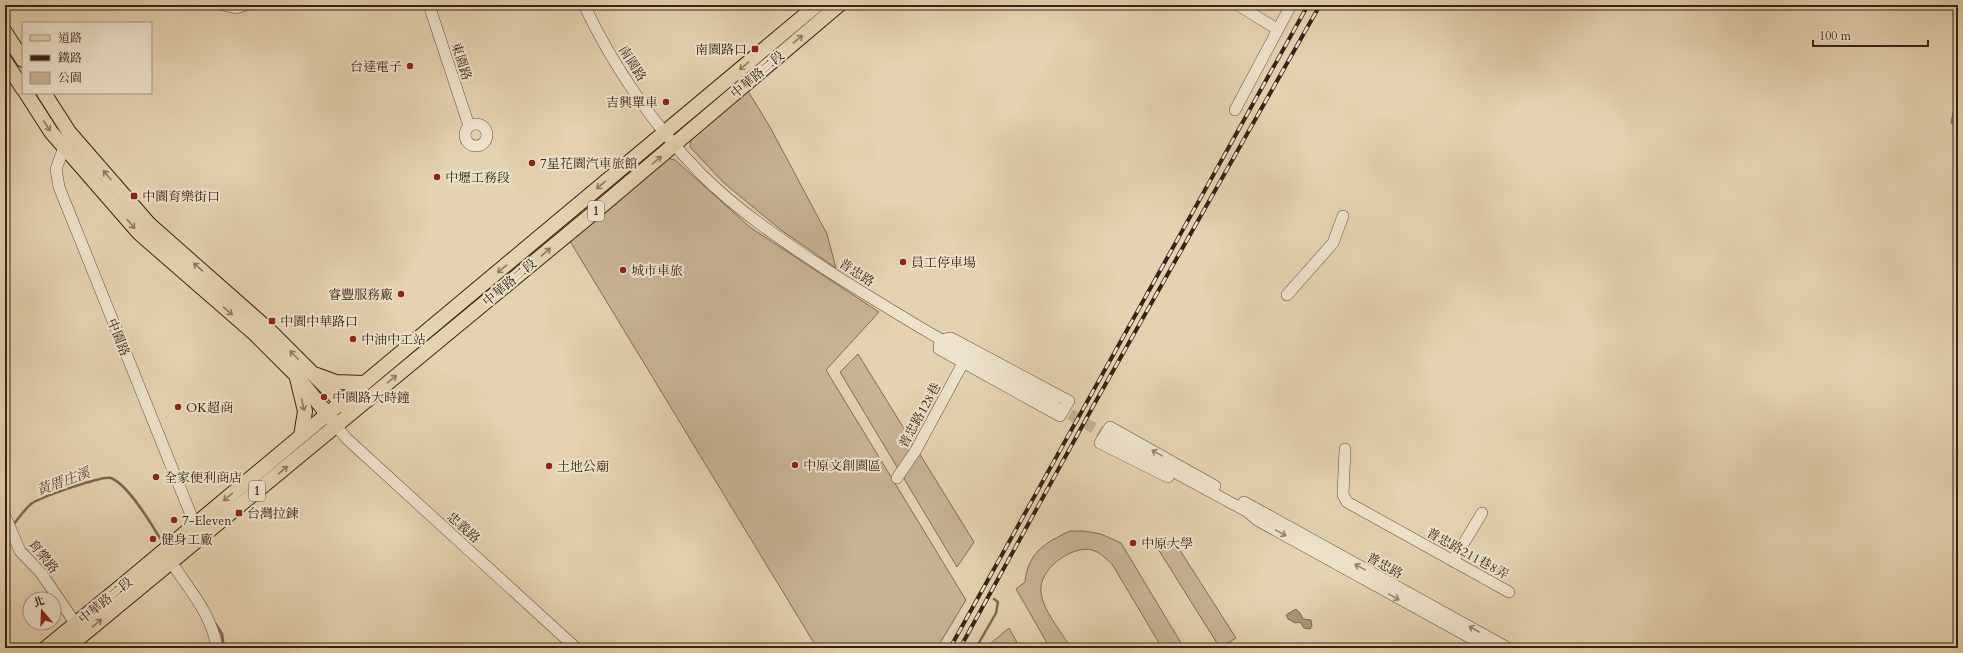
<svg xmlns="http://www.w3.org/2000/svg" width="1963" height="653" font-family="Cardo,'Noto Serif TC',serif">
<rect width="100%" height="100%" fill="#e4d2b0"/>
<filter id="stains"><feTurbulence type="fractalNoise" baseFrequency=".005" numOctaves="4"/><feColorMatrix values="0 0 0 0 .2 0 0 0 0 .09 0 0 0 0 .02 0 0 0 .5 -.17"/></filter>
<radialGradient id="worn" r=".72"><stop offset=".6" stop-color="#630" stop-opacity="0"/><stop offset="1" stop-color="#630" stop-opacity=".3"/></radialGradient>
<!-- green -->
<g fill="#c7b496" stroke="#7f6c56">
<polygon points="748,91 770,127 827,234 836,268 781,230 724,183 690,147 691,140"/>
<polygon points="667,158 675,160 751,228 879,312 826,370 966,600 937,648 817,648 568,238"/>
<polygon points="858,354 974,542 957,567 840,372"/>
<path d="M1070 531H1084L1101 534 1121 543 1184 648H1162L1112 564C1106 559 1100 552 1092 550 1071 545 1038 570 1041 592 1043 611 1061 631 1071 648H1050L1016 589 1025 582C1028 552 1045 543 1070 531Z"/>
<polygon points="1174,541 1236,638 1220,648 1158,549"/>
<polygon points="1009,628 1020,648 985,648"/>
</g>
<!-- water -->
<g fill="#a9967b" stroke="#7b6852">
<polygon points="1958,87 1958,124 1951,123"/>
<polygon points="1296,609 1300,613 1303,619 1311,620 1312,626 1310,629 1304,628 1300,622 1295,623 1288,619 1286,615"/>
</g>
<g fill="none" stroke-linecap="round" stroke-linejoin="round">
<!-- stream -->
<g stroke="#7b6852" stroke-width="2.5">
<path d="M13 525C19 518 24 510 31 504 38 498 103 475 111 478 129 485 154 528 164 545"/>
<polyline points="215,623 222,634 224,648"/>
<polyline points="976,648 996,613 998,602 994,599"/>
</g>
<!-- minor-tunnel -->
<polyline stroke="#c1af91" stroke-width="11" stroke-dasharray="11 5.5" stroke-linecap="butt" points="1056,406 1111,438"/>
<defs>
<g id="minor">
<polyline points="224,5 236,8 246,5"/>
<polyline points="429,5 469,126"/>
<path d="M584 5C613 66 654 126 701 174 738 211 783 241 827 270 902 318 979 362 1056 406"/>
<polyline points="1238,5 1277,29"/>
<polyline points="1235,110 1291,5"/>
<circle cx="476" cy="135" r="11"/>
<polyline points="66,142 56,169 59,187 195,525"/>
<polyline points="1287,295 1333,243 1343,216"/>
<polygon points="951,338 1069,401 1060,416 939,349 940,340"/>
<polyline points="336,426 346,438 576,648"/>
<polyline points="1111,438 1248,512 1257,520 1489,648"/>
<polyline points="1345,449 1343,495 1347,502 1509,592"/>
<polyline points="1168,477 1100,443 1110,427 1215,486"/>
<polyline points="897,478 916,450 963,363"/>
<polyline points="1244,502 1264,513"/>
<polyline points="1259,513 1264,513 1508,648"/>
<polyline points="5,516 20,551 41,573 80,630"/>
<polyline points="1453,561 1482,513"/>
<path d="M171 562C189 589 212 615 217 648"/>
</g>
<g id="major">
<polyline points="5,32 23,60"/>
<polyline points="5,61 23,89"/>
<polyline points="26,93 51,132 139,233 255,334 295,374 333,421"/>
<polyline points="44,93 69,132 149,224 269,330 348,409"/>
<polyline points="317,375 336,382 365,383"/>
<polyline points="297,378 305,411 301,436"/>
<polyline points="46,648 124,584 817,5"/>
<polyline points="67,648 591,215 839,5"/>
</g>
</defs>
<!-- minor casing -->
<use href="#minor" stroke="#624f3c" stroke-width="12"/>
<!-- major casing -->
<use href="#major" stroke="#372315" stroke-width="16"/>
<!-- minor -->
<use href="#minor" stroke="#ede2cc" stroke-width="11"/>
<!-- major -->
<use href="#major" stroke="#e4d2b0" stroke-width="14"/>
<defs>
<g id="rail">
<polyline points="950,648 1308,5"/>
<polyline points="960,648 1096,401 1320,5"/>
</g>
</defs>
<!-- rail casing -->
<use href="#rail" stroke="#372315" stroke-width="4"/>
<!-- rail -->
<use href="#rail" stroke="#ede2cc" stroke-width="2.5" stroke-dasharray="8" stroke-linecap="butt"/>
</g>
<!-- one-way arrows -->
<defs><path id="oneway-shaft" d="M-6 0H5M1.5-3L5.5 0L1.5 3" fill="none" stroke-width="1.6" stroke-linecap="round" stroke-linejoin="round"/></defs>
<g stroke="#8e7a62">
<use href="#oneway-shaft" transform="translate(798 39) rotate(-40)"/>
<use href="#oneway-shaft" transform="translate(744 66) rotate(140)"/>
<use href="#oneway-shaft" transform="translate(47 126) rotate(57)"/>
<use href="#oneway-shaft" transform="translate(657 160) rotate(-40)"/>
<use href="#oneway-shaft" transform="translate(107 175) rotate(-131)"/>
<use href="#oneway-shaft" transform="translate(601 185) rotate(140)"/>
<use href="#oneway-shaft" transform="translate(131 224) rotate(49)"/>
<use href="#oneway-shaft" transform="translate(546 252) rotate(-41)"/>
<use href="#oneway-shaft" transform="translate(198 267) rotate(-139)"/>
<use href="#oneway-shaft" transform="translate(502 269) rotate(140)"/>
<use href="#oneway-shaft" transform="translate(228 311) rotate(41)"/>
<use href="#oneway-shaft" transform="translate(294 355) rotate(-135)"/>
<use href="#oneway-shaft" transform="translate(392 379) rotate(-40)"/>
<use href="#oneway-shaft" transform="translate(303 405) rotate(77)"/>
<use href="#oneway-shaft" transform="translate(283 470) rotate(-40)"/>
<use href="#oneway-shaft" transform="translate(228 497) rotate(140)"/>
<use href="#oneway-shaft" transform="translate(97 623) rotate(-40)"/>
</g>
<g stroke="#928270">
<use href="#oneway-shaft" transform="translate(1157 453) rotate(-151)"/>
<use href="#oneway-shaft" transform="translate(1281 533) rotate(29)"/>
<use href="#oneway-shaft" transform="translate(1360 567) rotate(-151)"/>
<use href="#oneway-shaft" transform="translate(1394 597) rotate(29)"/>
<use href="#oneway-shaft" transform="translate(1474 629) rotate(-150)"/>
</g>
<!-- markers -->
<g fill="#8f2418" stroke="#ede2cc" stroke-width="1.5">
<rect x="751" y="45" width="8" height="8" rx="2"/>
<circle cx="410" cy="66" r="4"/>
<circle cx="666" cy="102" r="4"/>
<circle cx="532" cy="163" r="4"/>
<circle cx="437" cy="177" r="4"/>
<rect x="130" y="192" width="8" height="8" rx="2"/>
<circle cx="903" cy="262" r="4"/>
<circle cx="623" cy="270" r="4"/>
<circle cx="401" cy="294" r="4"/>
<rect x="268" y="317" width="8" height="8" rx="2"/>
<circle cx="353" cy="339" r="4"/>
<circle cx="324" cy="397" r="4"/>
<circle cx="178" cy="407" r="4"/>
<circle cx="795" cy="465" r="4"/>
<circle cx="549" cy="466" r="4"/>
<circle cx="156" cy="477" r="4"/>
<rect x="235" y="509" width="8" height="8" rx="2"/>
<circle cx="174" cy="520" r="4"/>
<circle cx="153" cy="539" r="4"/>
<circle cx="1133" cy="543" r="4"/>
</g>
<g text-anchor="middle" stroke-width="4" stroke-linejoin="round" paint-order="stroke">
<!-- shield labels -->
<g fill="#ede2cc" stroke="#6e5c4c" stroke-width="1">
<rect x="588" y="201" width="16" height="20" rx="3"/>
<rect x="249" y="481" width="16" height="20" rx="3"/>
</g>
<g font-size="12" font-weight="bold" fill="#372315">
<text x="596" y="215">1</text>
<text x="257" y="495">1</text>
</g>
<!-- poi labels -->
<g font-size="13" fill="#372315" stroke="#ede2cc" text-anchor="start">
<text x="747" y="54" text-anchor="end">南園路口</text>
<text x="402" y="71" text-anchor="end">台達電子</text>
<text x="658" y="107" text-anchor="end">吉興單車</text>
<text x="540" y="168">7星花園汽車旅館</text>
<text x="445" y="182">中壢工務段</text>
<text x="142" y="201">中園育樂街口</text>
<text x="911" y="267">員工停車場</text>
<text x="631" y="275">城市車旅</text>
<text x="393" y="299" text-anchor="end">睿豐服務廠</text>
<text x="280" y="326">中園中華路口</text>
<text x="361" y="344">中油中工站</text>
<text x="332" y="402">中園路大時鐘</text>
<text x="186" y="412">OK超商</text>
<text x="803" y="470">中原文創園區</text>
<text x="557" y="471">土地公廟</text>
<text x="164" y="482">全家便利商店</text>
<text x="247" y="518">台灣拉鍊</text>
<text x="182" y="525">7-Eleven</text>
<text x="161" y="544">健身工廠</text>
<text x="1141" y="548">中原大學</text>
</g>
<!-- street labels -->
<g font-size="13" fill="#372315" stroke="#ede2cc">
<text transform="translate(462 61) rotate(72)" y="5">東園路</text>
<text transform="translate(633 63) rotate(57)" y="5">南園路</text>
<text transform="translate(757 74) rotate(-40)" y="5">中華路二段</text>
<text transform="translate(857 272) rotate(33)" y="5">普忠路</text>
<text transform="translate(509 282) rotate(-40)" y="5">中華路二段</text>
<text transform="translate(119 337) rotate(68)" y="5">中園路</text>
<text transform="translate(919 415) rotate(-61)" y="5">普忠路128巷</text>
<text transform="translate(464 527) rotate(42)" y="5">忠義路</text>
<text transform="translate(1468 553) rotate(29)" y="5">普忠路211巷8弄</text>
<text transform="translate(44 556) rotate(51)" y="5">育樂路</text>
<text transform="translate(1385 565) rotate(29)" y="5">普忠路</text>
<text transform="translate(105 600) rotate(-39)" y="5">中華路二段</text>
</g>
<!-- water labels -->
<g font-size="14" font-style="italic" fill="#594634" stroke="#ede2cc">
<text transform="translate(63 481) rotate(-20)" y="5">黃厝庄溪</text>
</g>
</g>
<!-- margin -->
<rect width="1963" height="653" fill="none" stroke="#e4d2b0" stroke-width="20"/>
<rect x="6" y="6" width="1951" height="641" fill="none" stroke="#372315" stroke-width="2"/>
<rect x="10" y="10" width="1943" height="633" fill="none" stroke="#372315"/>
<!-- legend -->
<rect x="22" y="22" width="130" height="72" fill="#ede2cc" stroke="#a49683"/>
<rect x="30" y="35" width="20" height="6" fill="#e4d2b0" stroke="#a49683"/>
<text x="58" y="42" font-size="12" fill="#372315">道路</text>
<rect x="30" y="55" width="20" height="6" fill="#372315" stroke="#a49683"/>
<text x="58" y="62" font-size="12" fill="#372315">鐵路</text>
<rect x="30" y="72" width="20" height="12" fill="#c7b496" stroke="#a49683"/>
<text x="58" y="82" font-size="12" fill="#372315">公園</text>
<!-- north arrow -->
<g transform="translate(42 611) rotate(341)"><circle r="19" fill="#ede2cc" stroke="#a49683"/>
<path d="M0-3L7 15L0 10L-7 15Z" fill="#8f2418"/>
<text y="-6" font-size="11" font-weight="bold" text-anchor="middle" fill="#372315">北</text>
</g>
<!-- scale -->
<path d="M1813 40v6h115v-6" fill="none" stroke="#372315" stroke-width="2"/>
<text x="1819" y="40" font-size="12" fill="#372315" stroke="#ede2cc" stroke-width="3" paint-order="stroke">100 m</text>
<rect width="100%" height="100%" filter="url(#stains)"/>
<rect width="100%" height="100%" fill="url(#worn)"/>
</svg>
